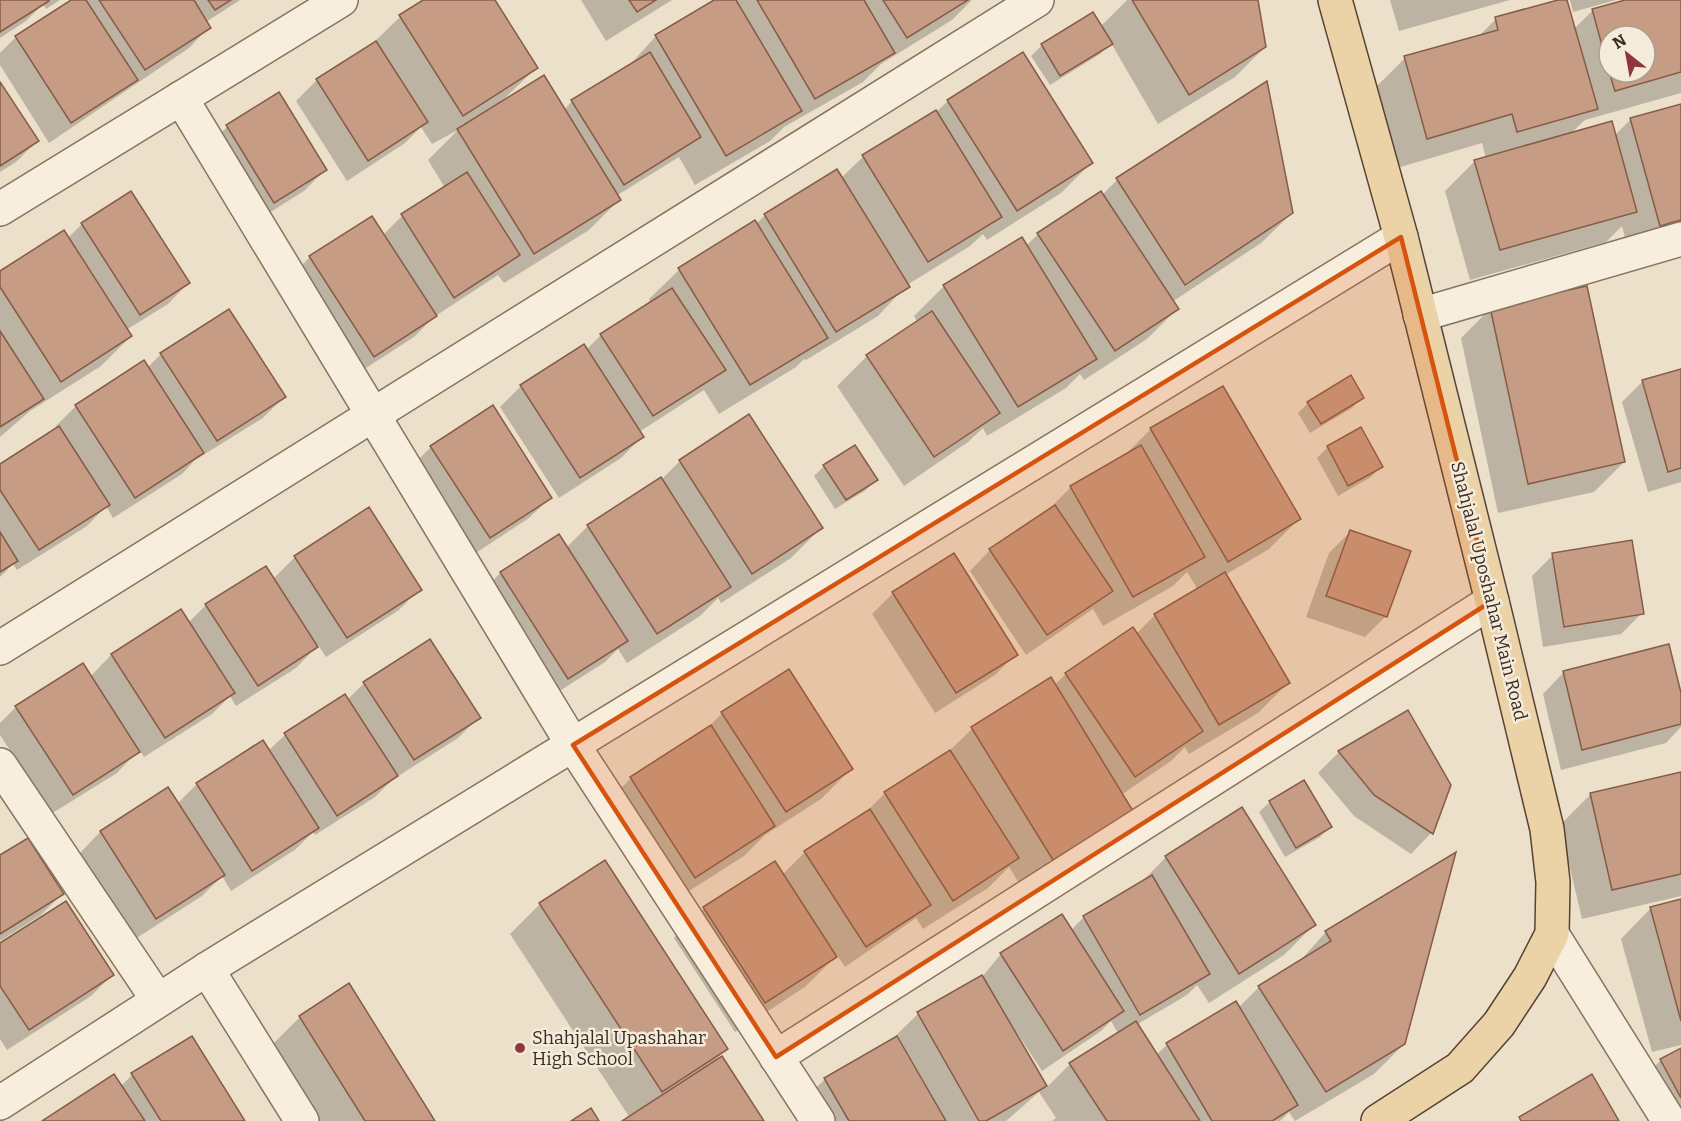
<svg xmlns="http://www.w3.org/2000/svg" width="1681" height="1121" font-family="Bitter,serif">
<rect width="100%" height="100%" fill="#ece0cb"/>
<!-- shadow -->
<g fill="#0003" fill-rule="evenodd">
<polygon points="0,0 60,0 46,9 43,4 26,21 0,38"/>
<polygon points="74,0 240,0 206,22 209,27 189,48 49,143 0,65 0,53 16,37"/>
<polygon points="425,0 493,0 536,68 503,100 564,110 572,101 627,68 656,36 717,0 972,0 952,20 881,64 863,82 784,127 770,141 695,185 679,157 616,196 619,200 589,230 504,283 498,275 434,317 414,337 352,377 289,278 310,257 372,218 383,235 402,216 445,188 428,160 458,130 432,144 421,127 405,143 347,181 296,101 317,80 370,46 400,17"/>
<polygon points="581,0 672,0 606,41"/>
<polygon points="1127,0 1257,0 1265,47 1235,77 1158,124 1111,43 1100,54 1050,85 1031,56 1042,45 1092,14 1100,27"/>
<polygon points="1390,0 1510,0 1399,31"/>
<path d="M1566 0 1574 29 1592 11 1630 0H1681V93L1585 120 1570 134 1615 135 1631 119 1681 105V241L1630 255 1622 226 1606 242 1470 280 1445 191 1475 161 1486 158 1482 143 1397 168 1375 88 1405 58 1478 37 1496 19ZM1609 36H1645V72H1609Z"/>
<polygon points="1570,0 1616,0 1573,12"/>
<polygon points="1023,54 1091,163 1061,193 987,240 983,234 970,246 907,285 878,316 806,360 804,359 796,367 719,414 704,390 639,432 642,437 621,458 559,498 500,407 521,386 586,350 601,335 651,303 649,299 679,270 756,224 765,215 841,178 863,157 936,112 948,101"/>
<polygon points="0,84 37,141 16,162 0,172"/>
<polygon points="227,127 325,170 304,191 253,223 206,147"/>
<polygon points="1117,180 1292,213 1261,243 1172,302 1177,309 1147,339 1084,380 1080,374 1066,388 987,436 983,428 968,442 904,486 837,386 867,356 918,323 914,316 944,286 1022,239 1026,246 1038,234 1102,195"/>
<polygon points="82,224 188,283 168,304 126,330 131,336 101,366 30,411 0,437 0,273 68,238"/>
<polygon points="1491,308 1624,462 1594,492 1498,513 1461,338"/>
<polygon points="161,354 284,397 263,418 195,460 182,474 113,518 106,506 87,526 17,570 13,564 0,577 0,465 57,429 55,427 76,406 147,368"/>
<polygon points="1681,370 1681,482 1648,492 1622,402 1643,381"/>
<polygon points="1362,397 1352,408 1310,433 1298,413 1308,403"/>
<polygon points="749,416 821,528 791,558 721,603 718,598 700,616 627,663 618,649 605,662 547,699 480,594 500,573 558,536 566,548 588,526 661,480 680,461"/>
<polygon points="1151,429 1299,519 1269,549 1225,575 1288,683 1258,713 1189,754 1185,747 1171,761 1121,795 1131,810 1022,888 1009,867 988,888 923,929 916,918 845,967 837,955 805,987 735,1032 674,938 704,908 782,875 805,852 864,814 885,793 947,753 972,729 1051,679 1054,685 1066,674 1132,629 1136,634 1155,615 1198,590 1187,572 1173,586 1103,626 1093,609 1026,655 970,571 990,550 1042,516 1071,487 1122,458"/>
<polygon points="1360,429 1381,467 1371,477 1338,496 1317,458 1328,447"/>
<polygon points="431,447 550,498 529,518 468,558 410,468"/>
<polygon points="824,466 876,480 866,490 835,509 814,476"/>
<polygon points="1350,532 1386,616 1365,637 1306,617 1329,553"/>
<polygon points="1553,555 1642,613 1621,634 1543,647 1532,576"/>
<polygon points="295,557 420,589 399,610 326,657 318,645 296,668 236,706 230,696 212,714 144,757 139,750 117,773 51,814 0,735 0,723 16,707 90,677 111,655 180,611 188,623 206,605 266,568 273,579"/>
<polygon points="893,593 1016,654 995,675 935,713 872,614"/>
<polygon points="1563,673 1681,700 1681,727 1666,743 1561,770 1543,694"/>
<polygon points="364,683 479,717 458,738 392,780 375,797 315,835 313,832 296,849 231,891 222,876 202,896 135,939 80,853 100,832 168,789 177,804 197,784 263,742 268,751 285,735 347,700"/>
<polygon points="1407,712 1449,785 1431,833 1411,854 1354,816 1318,773 1339,752"/>
<polygon points="722,713 851,769 821,799 765,835 744,856 664,907 601,808 631,778 704,732"/>
<polygon points="1681,773 1681,896 1582,919 1560,825 1590,795"/>
<polygon points="1270,802 1330,827 1320,837 1285,857 1259,812"/>
<polygon points="0,857 62,894 41,915 0,941"/>
<path d="M1166 857 1314 925 1284 955 1209 1003 1197 985 1187 995 1136 1025 1156 1055 1167 1045 1235 1003 1238 1008 1259 987 1297 964 1326 932 1404 1044 1374 1074 1295 1121 1289 1112 1280 1121H1052L1056 1118 1039 1092 1006 1121H802L795 1109 825 1079 889 1042 918 1014 982 977 1001 954 1071 930 1084 917 1138 886ZM1111 1021 1118 1033 1070 1064 1046 1088 1015 1034 1017 1033 1042 1071 1101 1031Z"/>
<polygon points="1681,900 1681,1045 1652,1052 1621,939 1651,908"/>
<polygon points="540,904 726,1049 712,1063 762,1121 625,1121 630,1118 510,934"/>
<polygon points="0,945 112,975 91,996 7,1050 0,1039"/>
<polygon points="300,1017 434,1121 316,1121 270,1047"/>
<polygon points="1681,1050 1681,1121 1648,1121 1631,1090 1661,1060"/>
<polygon points="132,1075 243,1121 45,1121 120,1087"/>
</g>
<!-- building -->
<g fill="#c79c84" stroke="#865c48" stroke-width="1.5">
<polygon points="0,0 49,0 49,1 0,32"/>
<polygon points="71,0 86,0 138,80 71,123 15,36"/>
<polygon points="99,0 194,0 211,28 145,70"/>
<polygon points="208,0 231,0 215,10"/>
<polygon points="423,0 495,0 538,68 463,116 399,15"/>
<polygon points="629,0 656,0 637,12"/>
<polygon points="714,0 736,0 802,111 726,156 655,35"/>
<polygon points="757,0 864,0 895,53 815,99"/>
<polygon points="883,0 968,0 907,38"/>
<polygon points="1132,0 1258,0 1266,47 1189,95"/>
<polygon points="1558,0 1567,0 1598,109 1517,132 1512,114 1427,139 1404,56 1498,30 1495,17"/>
<polygon points="1625,0 1681,0 1681,72 1615,91 1609,72 1645,72 1645,36 1609,36 1609,71 1592,9"/>
<polygon points="1093,12 1113,44 1060,76 1041,44"/>
<polygon points="376,41 428,122 368,161 316,79"/>
<polygon points="650,52 701,137 624,185 571,100"/>
<polygon points="1023,52 1093,163 1017,211 947,100"/>
<polygon points="544,75 621,200 534,254 457,129"/>
<polygon points="1267,81 1293,213 1185,285 1116,178"/>
<polygon points="0,82 39,141 0,166"/>
<polygon points="279,92 327,170 274,203 226,125"/>
<polygon points="1681,104 1681,220 1660,226 1630,118"/>
<polygon points="936,110 1002,217 928,262 862,155"/>
<polygon points="1612,121 1637,212 1500,250 1474,160"/>
<polygon points="837,169 910,287 836,332 764,214"/>
<polygon points="467,172 520,255 454,298 401,214"/>
<polygon points="131,191 190,283 140,315 81,223"/>
<polygon points="1101,191 1179,309 1115,351 1037,233"/>
<polygon points="372,216 437,316 374,357 309,256"/>
<polygon points="755,220 828,338 750,385 678,268"/>
<polygon points="64,230 132,336 61,382 0,287 0,271"/>
<polygon points="1022,237 1097,359 1018,407 943,285"/>
<polygon points="1587,286 1625,462 1528,484 1490,307"/>
<polygon points="672,288 726,370 653,416 600,334"/>
<polygon points="229,309 286,397 217,441 160,353"/>
<polygon points="932,311 1000,413 934,457 866,355"/>
<polygon points="0,331 44,399 0,427"/>
<polygon points="584,344 644,437 580,478 520,385"/>
<polygon points="144,360 204,453 135,498 75,405"/>
<polygon points="1681,369 1681,468 1668,472 1642,380"/>
<polygon points="1351,375 1364,398 1321,424 1307,402"/>
<polygon points="1223,386 1301,519 1228,562 1150,428"/>
<polygon points="493,405 552,498 490,538 430,446"/>
<polygon points="749,414 823,528 752,574 679,460"/>
<polygon points="59,426 110,505 39,550 0,490 0,464"/>
<polygon points="1361,427 1383,467 1348,486 1327,446"/>
<polygon points="855,445 878,480 846,500 823,465"/>
<polygon points="1141,445 1205,557 1133,597 1070,486"/>
<polygon points="661,477 731,587 657,634 587,525"/>
<polygon points="1055,505 1113,591 1047,635 989,549"/>
<polygon points="369,507 422,590 347,638 294,556"/>
<polygon points="1350,530 1411,551 1387,617 1326,596"/>
<polygon points="0,532 18,561 0,572"/>
<polygon points="559,534 628,641 568,679 500,572"/>
<polygon points="1632,540 1644,614 1564,627 1552,553"/>
<polygon points="954,553 1018,655 956,693 892,592"/>
<polygon points="266,566 318,647 258,686 205,604"/>
<polygon points="1225,572 1290,683 1219,725 1154,614"/>
<polygon points="181,609 235,693 165,738 111,654"/>
<polygon points="1133,627 1203,731 1135,777 1065,673"/>
<polygon points="430,639 481,718 414,760 363,682"/>
<polygon points="1669,644 1681,693 1681,724 1582,750 1563,671"/>
<polygon points="83,663 140,752 73,795 15,706"/>
<polygon points="789,669 853,769 786,812 721,712"/>
<polygon points="1051,677 1133,811 1053,860 971,727"/>
<polygon points="345,694 398,776 337,816 284,733"/>
<polygon points="1408,710 1451,785 1433,834 1374,795 1338,751"/>
<polygon points="711,725 775,826 695,878 630,777"/>
<polygon points="263,740 319,828 252,871 196,783"/>
<polygon points="950,750 1019,858 953,901 884,792"/>
<polygon points="1681,772 1681,874 1612,890 1590,793"/>
<polygon points="1304,780 1332,827 1296,848 1269,801"/>
<polygon points="168,787 225,875 156,919 100,831"/>
<polygon points="1242,807 1316,925 1239,974 1165,856"/>
<polygon points="870,809 931,905 866,947 804,851"/>
<polygon points="28,838 64,894 0,934 0,855"/>
<polygon points="1456,852 1405,1044 1326,1092 1258,986 1331,941 1325,931"/>
<polygon points="605,860 728,1049 662,1092 539,903"/>
<polygon points="775,861 837,957 765,1003 703,907"/>
<polygon points="1152,875 1210,974 1140,1015 1083,916"/>
<polygon points="1681,899 1681,1021 1650,907"/>
<polygon points="66,901 114,975 29,1030 0,986 0,943"/>
<polygon points="1062,914 1124,1011 1063,1051 1000,953"/>
<polygon points="982,975 1047,1086 986,1121 979,1121 917,1012"/>
<polygon points="349,983 435,1121 365,1121 299,1016"/>
<polygon points="1236,1001 1298,1105 1272,1121 1212,1121 1166,1043"/>
<polygon points="1136,1021 1200,1121 1107,1121 1069,1063"/>
<polygon points="192,1036 245,1121 161,1121 131,1073"/>
<polygon points="897,1036 946,1121 849,1121 824,1078"/>
<polygon points="1681,1048 1681,1098 1660,1059"/>
<polygon points="722,1056 764,1121 622,1121"/>
<polygon points="114,1074 145,1121 42,1121"/>
<polygon points="1592,1074 1619,1121 1521,1121 1519,1117"/>
<polygon points="591,1108 599,1121 571,1121"/>
</g>
<g fill="none" stroke-linecap="round" stroke-linejoin="round">
<defs>
<g id="minor">
<polyline points="181,98 573,745 818,1121"/>
<polyline points="0,209 341,0"/>
<polyline points="1420,315 1681,239"/>
<polyline points="0,648 1037,0"/>
<polyline points="0,765 158,1000"/>
<polyline points="1552,934 1669,1121"/>
<polyline points="207,969 302,1121"/>
<polyline points="776,1057 1492,601"/>
<polyline points="0,1103 207,969 1401,237"/>
</g>
<polyline id="primary" points="1335,0 1401,237 1492,601 1547,829 1553,882 1552,934 1530,977 1499,1024 1460,1068 1378,1121"/>
</defs>
<!-- minor casing -->
<use href="#minor" stroke="#887360" stroke-width="36"/>
<!-- primary casing -->
<use href="#primary" stroke="#574234" stroke-width="36"/>
<!-- minor -->
<use href="#minor" stroke="#f7eede" stroke-width="33"/>
<!-- primary -->
<use href="#primary" stroke="#ebd2a7" stroke-width="33"/>
</g>
<!-- marked area -->
<path fill="#d7540e" fill-opacity="0.2" stroke="#d7540e" stroke-width="4.5" stroke-linejoin="round" d="M1401 237 1492 601 776 1057 573 745Z"/>
<!-- markers -->
<circle fill="#93343b" stroke="#f4ebda" stroke-width="2" cx="520" cy="1048" r="6"/>
<g text-anchor="middle" stroke-width="5" stroke-linejoin="round" paint-order="stroke">
<!-- street labels -->
<g font-size="18" fill="#3a2c22" stroke="#f4ebda">
<text transform="translate(1489 591) rotate(76)" y="6">Shahjalal Uposhahar Main Road</text>
</g>
<!-- poi labels -->
<g font-size="18" fill="#3a2c22" stroke="#f4ebda" text-anchor="start">
<text x="532" y="1044">Shahjalal Upashahar<tspan x="532" dy="21">High School</tspan></text>
</g>
</g>
<!-- north arrow -->
<g transform="translate(1627 54) rotate(329)"><circle r="28" fill="#f4ebda" stroke="#aa9f90" stroke-width="1.5"/>
<path d="M0-4.5L10 22L0 15L-10 22Z" fill="#93343b"/>
<text y="-9" font-size="16" font-weight="bold" text-anchor="middle" fill="#3a2c22">N</text>
</g>
</svg>
